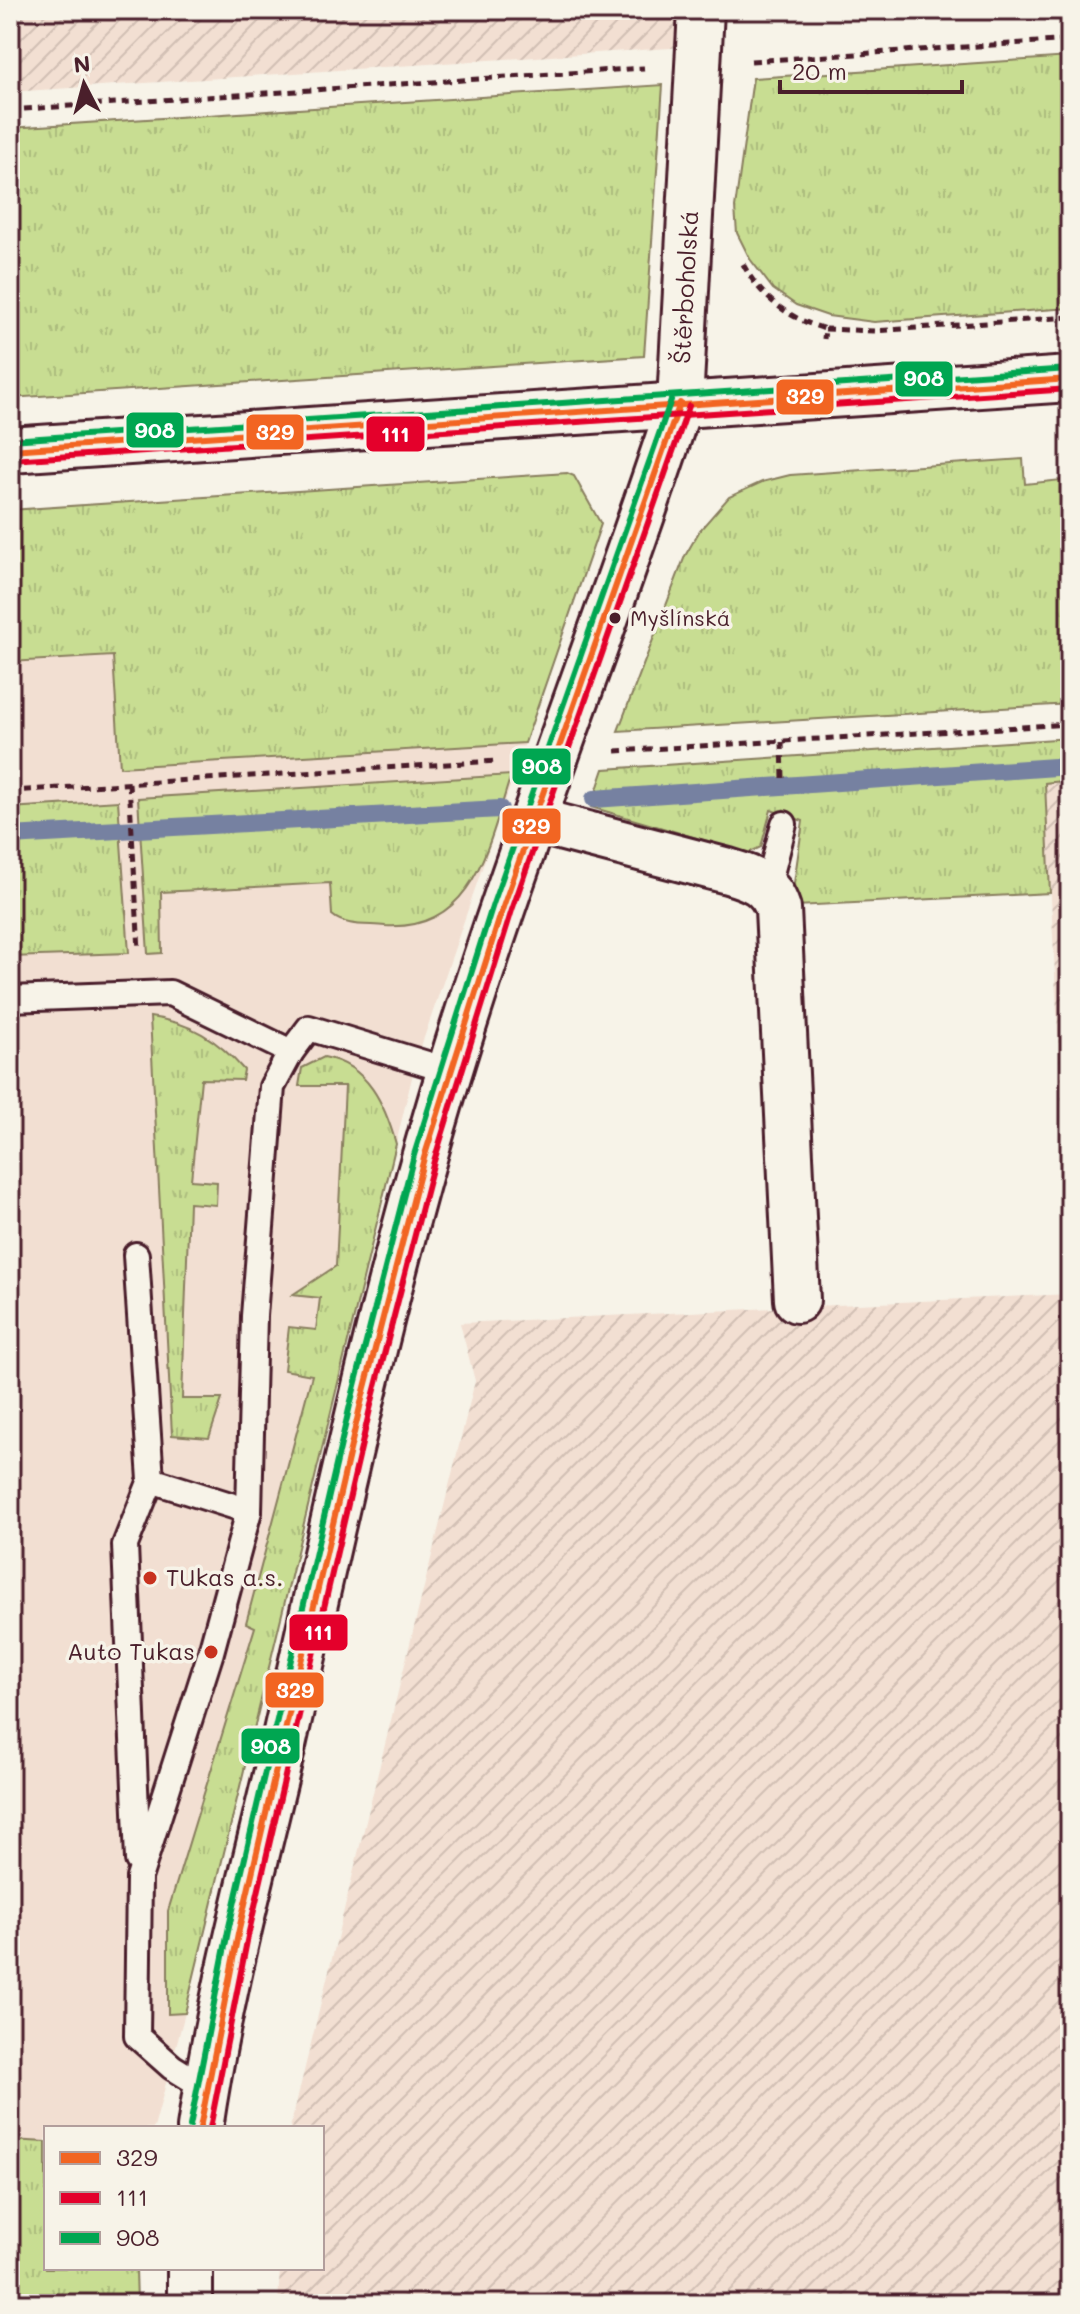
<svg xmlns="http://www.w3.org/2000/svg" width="1080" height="2314" font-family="Mali,sans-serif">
<defs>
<pattern id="industrial-furrows" width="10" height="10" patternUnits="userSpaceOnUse" patternTransform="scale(2)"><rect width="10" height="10" fill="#f2dfd2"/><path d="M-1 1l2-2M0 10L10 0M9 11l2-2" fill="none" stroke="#d1bfb4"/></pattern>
<pattern id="grass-tufts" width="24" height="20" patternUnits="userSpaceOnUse" patternTransform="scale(2)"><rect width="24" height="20" fill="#c8dd92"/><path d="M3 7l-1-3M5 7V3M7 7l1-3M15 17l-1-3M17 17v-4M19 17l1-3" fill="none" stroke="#adbd7e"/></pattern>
</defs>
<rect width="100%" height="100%" fill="#f7f3e8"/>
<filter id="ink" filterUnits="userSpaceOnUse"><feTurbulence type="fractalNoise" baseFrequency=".0125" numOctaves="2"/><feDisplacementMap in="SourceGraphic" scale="16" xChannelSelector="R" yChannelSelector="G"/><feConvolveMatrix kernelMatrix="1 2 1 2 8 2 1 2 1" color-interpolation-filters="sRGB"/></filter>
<g filter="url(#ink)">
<!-- built -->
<polygon fill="#f2dfd2" points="113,656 120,767 525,743 416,1061 185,2013 154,2128 46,2128 46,2142 10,2140 10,662"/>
<!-- industrial -->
<g fill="url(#industrial-furrows)">
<polygon points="10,10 701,10 700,46 10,92"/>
<polygon points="1070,780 1070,1265 1045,782"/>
<polygon points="1070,1294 1070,2304 278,2304 280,2268 322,2268 322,2128 290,2128 475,1381 460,1323"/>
</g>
<!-- grass -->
<g fill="url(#grass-tufts)" stroke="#897e5e" stroke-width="2">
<polygon points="1070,57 1070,308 874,322 828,316 796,305 773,289 750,259 737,233 735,208 753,78"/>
<polygon points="663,85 644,356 10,398 10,128"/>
<polygon points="1023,459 1025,484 1070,479 1070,704 618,731 685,556 700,530 729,497 762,482 790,475"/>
<polygon points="567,473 574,476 601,524 525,743 120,767 113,656 10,662 10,510"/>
<polygon points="1070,738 1070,780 1045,783 1050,893 796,906 794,883 803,821 771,810 761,847 748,853 591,807 604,769"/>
<path d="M511 775C489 842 475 932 385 926 367 924 346 927 332 915L330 883 161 892 162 953 148 954 138 798Z"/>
<polygon points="118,801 129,953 10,957 10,808"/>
<path d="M150 1017C190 1022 218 1040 244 1070L242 1080 201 1079 191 1180 217 1182 216 1205 189 1203 182 1399H222L209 1438 172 1435Z"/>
<path d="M324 1057C368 1065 385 1105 396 1144L185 2013 168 2014V1911L255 1627 246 1623 312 1375 284 1370 289 1327 316 1330 320 1298 292 1295 336 1266 345 1086H299L302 1068Z"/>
<polygon points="10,2140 46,2142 46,2268 136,2268 137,2304 10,2304"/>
</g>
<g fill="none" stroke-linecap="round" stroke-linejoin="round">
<!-- stream -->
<g stroke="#7681a1" stroke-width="18">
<polyline points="594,799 1070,766"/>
<polyline points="10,836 500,809"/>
</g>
<defs>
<g id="service">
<polyline points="763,885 771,874 784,824"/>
<polyline points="10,999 170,993 291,1052"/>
<polyline points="136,1255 151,1480 249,1511"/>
<polyline points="138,1860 125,1545 151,1480"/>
<polyline points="206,2088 172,2067 137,2036 139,1878 211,1652 249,1511 254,1316 272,1087 291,1052 309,1028 450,1071"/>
</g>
<g id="minor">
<path id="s1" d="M680 403 701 10"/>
<path d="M533 820 728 871C752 878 770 884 778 909L797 1300"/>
</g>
<g id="tertiary">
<path d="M200 2128C219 1998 254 1869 284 1741 334 1519 382 1294 448 1076 517 849 606 629 680 403"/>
<polyline points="190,2304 190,2268"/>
</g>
<polyline id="secondary" points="10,450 1070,379"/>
</defs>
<!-- service casing -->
<use href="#service" stroke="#4a1f2b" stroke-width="30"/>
<!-- minor casing -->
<use href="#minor" stroke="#4a1f2b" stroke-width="50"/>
<!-- tertiary casing -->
<use href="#tertiary" stroke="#4a1f2b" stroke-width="50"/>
<!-- secondary casing -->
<use href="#secondary" stroke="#4a1f2b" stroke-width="50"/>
<!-- path -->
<g stroke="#4a1f2b" stroke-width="5" stroke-dasharray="8 6" stroke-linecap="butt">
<polyline points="751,61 1070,40"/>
<polyline points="10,110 644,68"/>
<path d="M743 264C761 298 788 318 825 329L824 339"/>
<polyline points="825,329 875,331 1070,317"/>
<polyline points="782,742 783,779"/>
<polyline points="616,751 1070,724"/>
<polyline points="129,783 139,950"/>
<polyline points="10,791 496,761"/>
</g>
<!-- service -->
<use href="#service" stroke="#f7f3e8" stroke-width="24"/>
<!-- minor -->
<use href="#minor" stroke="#f7f3e8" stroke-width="44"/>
<!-- tertiary -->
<use href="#tertiary" stroke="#f7f3e8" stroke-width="44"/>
<!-- secondary -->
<use href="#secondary" stroke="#f7f3e8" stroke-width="44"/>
<defs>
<g id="bus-1">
<polyline points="10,450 1070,379"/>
<polyline points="200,2128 238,1934 360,1407 424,1158 503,907 680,403"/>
</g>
<g id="bus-2">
<polyline points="11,460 1070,389"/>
<polyline points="210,2128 248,1936 370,1409 434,1161 512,910 689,406"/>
</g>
<g id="bus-3">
<polyline points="10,440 1069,369"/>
<polyline points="190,2126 228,1931 350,1405 414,1155 493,904 671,400"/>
</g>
</defs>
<!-- bus-1 casing -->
<use href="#bus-1" stroke="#f7f3e8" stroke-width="12"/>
<!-- bus-2 casing -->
<use href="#bus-2" stroke="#f7f3e8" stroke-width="12"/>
<!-- bus-3 casing -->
<use href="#bus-3" stroke="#f7f3e8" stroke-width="12"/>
<!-- bus-1 -->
<use href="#bus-1" stroke="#f26522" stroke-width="6"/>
<!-- bus-2 -->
<use href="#bus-2" stroke="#e4002b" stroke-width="6"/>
<!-- bus-3 -->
<use href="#bus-3" stroke="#00a651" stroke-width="6"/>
</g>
</g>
<!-- markers -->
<circle fill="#4a1f2b" stroke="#f7f3e8" stroke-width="3" cx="615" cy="618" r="7"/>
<g fill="#c8321e" stroke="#f7f3e8" stroke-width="3">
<circle cx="150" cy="1578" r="8"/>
<circle cx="211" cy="1652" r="8"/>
</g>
<g text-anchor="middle" stroke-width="7" stroke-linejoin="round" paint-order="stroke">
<!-- bus labels -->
<g font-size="22" fill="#4a1f2b" stroke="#f7f3e8" text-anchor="start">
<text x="630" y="626">Myšlínská</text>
</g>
<!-- street labels -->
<g font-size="24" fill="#4a1f2b" stroke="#f7f3e8">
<text dy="8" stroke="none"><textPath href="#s1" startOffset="116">Štěrboholská</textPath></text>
</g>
<!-- poi labels -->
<g font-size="24" fill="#4a1f2b" stroke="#f7f3e8" text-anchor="start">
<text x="166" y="1586">TUkas a.s.</text>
<text x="195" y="1660" text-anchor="end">Auto Tukas</text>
</g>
</g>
<g stroke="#f7f3e8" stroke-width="3">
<rect x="894" y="360" width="60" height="38" rx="8" fill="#00a651"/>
<rect x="775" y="378" width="60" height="38" rx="8" fill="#f26522"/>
<rect x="125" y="411" width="60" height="38" rx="8" fill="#00a651"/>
<rect x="245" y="413" width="60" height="38" rx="8" fill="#f26522"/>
<rect x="365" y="415" width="61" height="38" rx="8" fill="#e4002b"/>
<rect x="511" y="747" width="61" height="39" rx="8" fill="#00a651"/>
<rect x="501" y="807" width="61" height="38" rx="8" fill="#f26522"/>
<rect x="288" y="1613" width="61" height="39" rx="8" fill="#e4002b"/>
<rect x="264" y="1671" width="61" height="38" rx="8" fill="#f26522"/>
<rect x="240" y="1727" width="61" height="38" rx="8" fill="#00a651"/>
</g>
<g font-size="22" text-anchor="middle" font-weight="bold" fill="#fff">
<text x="924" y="386">908</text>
<text x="805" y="404">329</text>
<text x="155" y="438">908</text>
<text x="275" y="440">329</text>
<text x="395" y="442">111</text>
<text x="542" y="774">908</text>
<text x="531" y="834">329</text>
<text x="318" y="1640">111</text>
<text x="295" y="1698">329</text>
<text x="271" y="1754">908</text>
</g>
<!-- margin -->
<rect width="1080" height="2314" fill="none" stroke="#f7f3e8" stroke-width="40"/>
<rect x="20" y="20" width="1040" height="2274" fill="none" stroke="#4a1f2b" stroke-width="3" filter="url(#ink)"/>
<!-- legend -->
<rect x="44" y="2126" width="280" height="144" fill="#f7f3e8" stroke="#b29e9c" stroke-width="2"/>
<rect x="60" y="2152" width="40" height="12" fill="#f26522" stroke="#b29e9c" stroke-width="2"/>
<text x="116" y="2166" font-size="24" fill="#4a1f2b">329</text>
<rect x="60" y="2192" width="40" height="12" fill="#e4002b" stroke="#b29e9c" stroke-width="2"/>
<text x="116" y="2206" font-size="24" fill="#4a1f2b">111</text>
<rect x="60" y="2232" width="40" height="12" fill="#00a651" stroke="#b29e9c" stroke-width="2"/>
<text x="116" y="2246" font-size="24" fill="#4a1f2b">908</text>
<!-- north arrow -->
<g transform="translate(84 84) rotate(354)" stroke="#f7f3e8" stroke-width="6" paint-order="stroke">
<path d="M0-6L14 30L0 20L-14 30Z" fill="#4a1f2b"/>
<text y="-12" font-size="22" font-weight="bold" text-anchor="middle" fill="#4a1f2b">N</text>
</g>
<!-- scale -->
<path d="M780 80v12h182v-12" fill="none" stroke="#4a1f2b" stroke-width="4"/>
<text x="792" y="80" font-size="24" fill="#4a1f2b" stroke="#f7f3e8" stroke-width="6" paint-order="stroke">20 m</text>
</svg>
